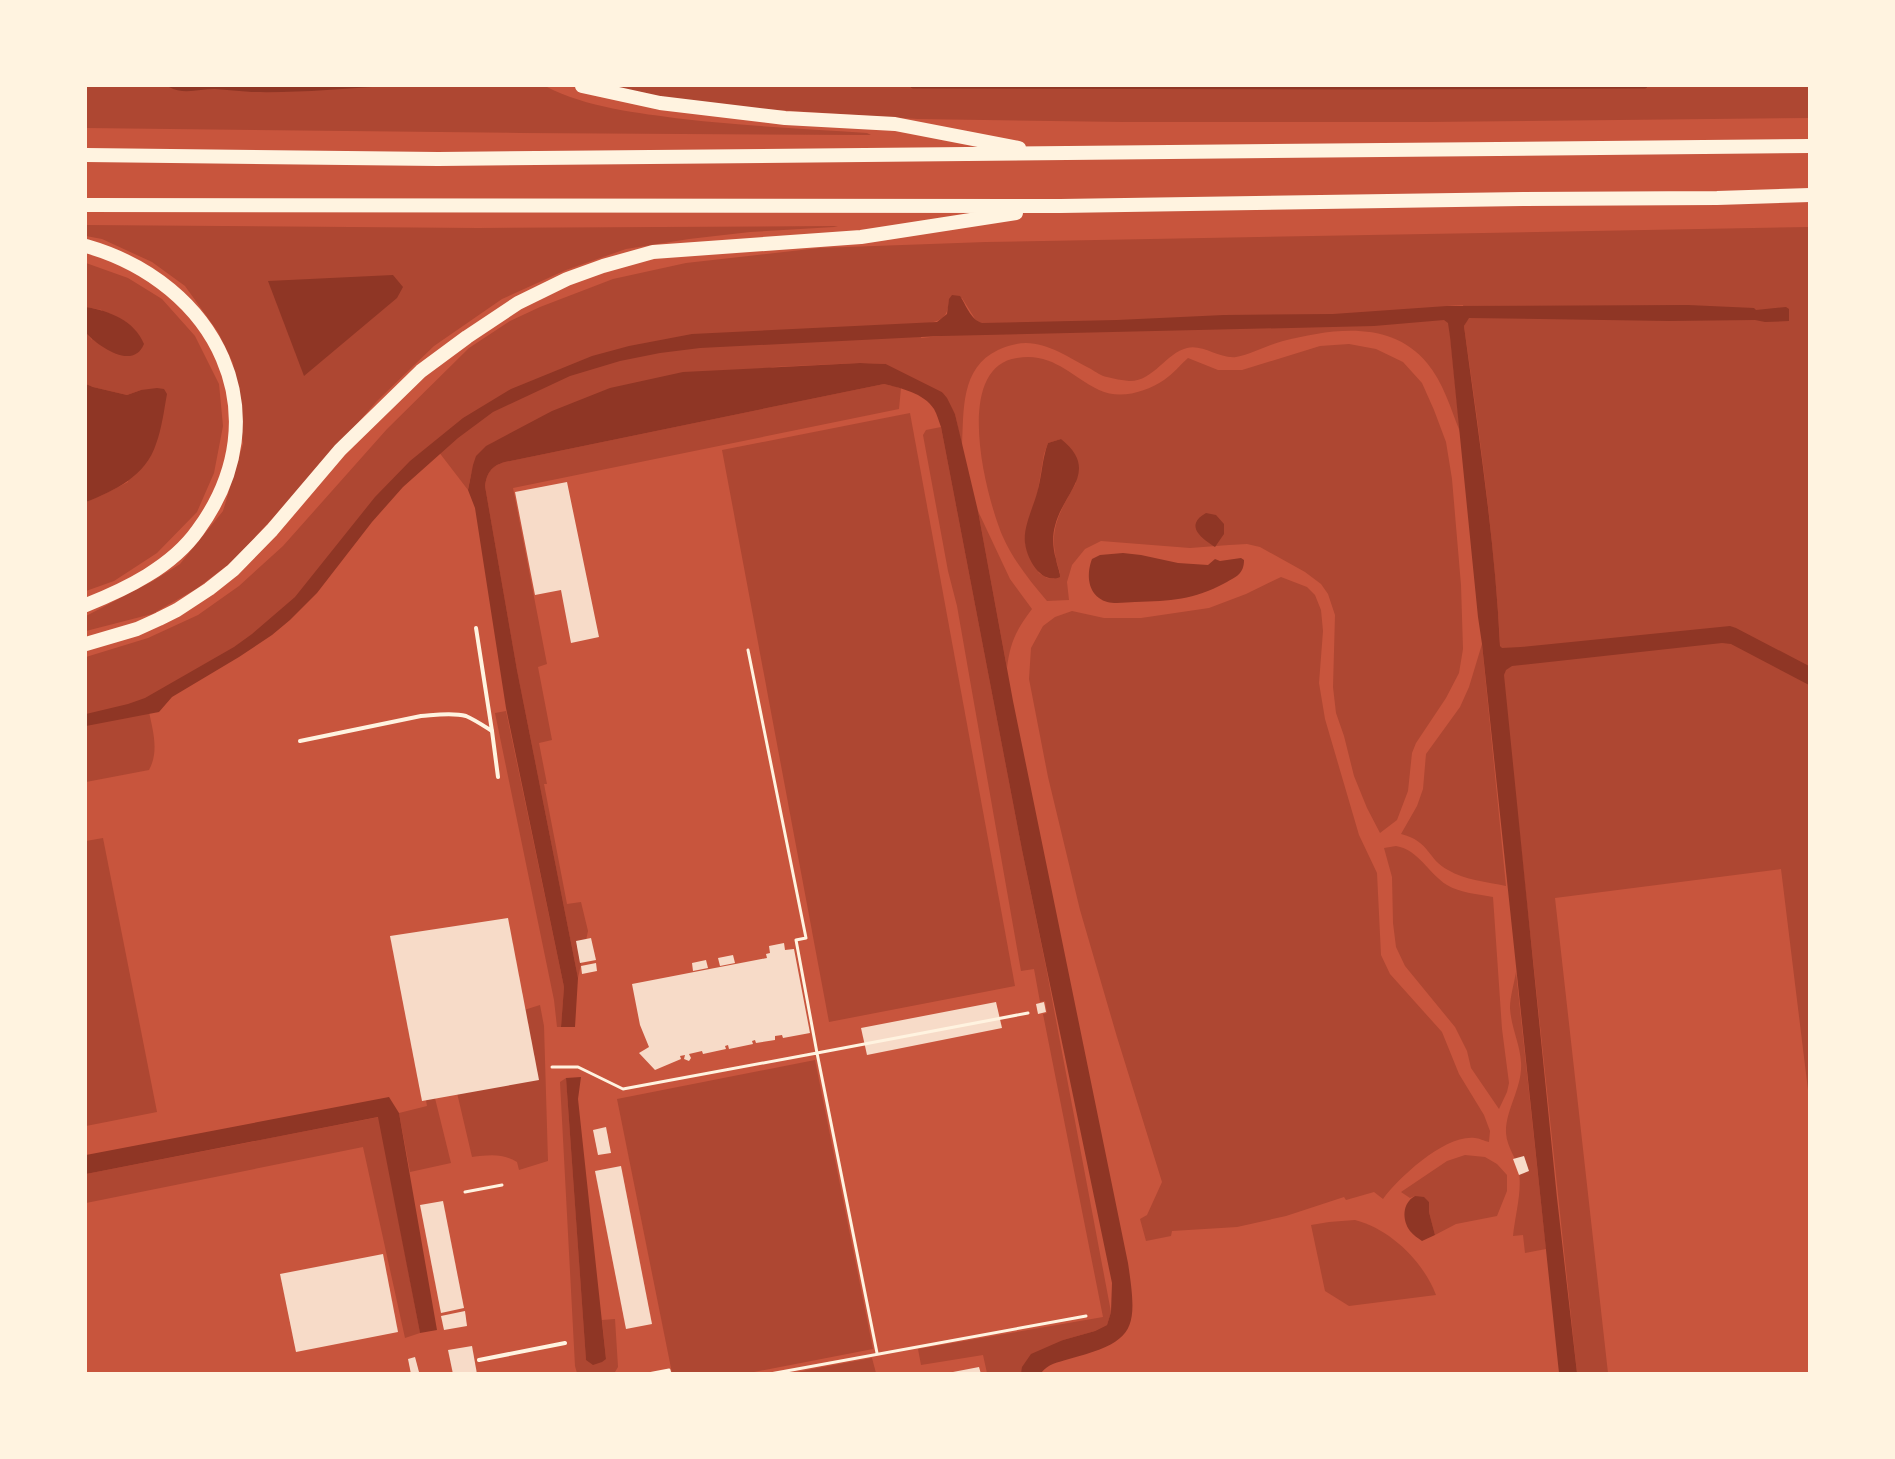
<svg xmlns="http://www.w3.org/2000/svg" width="1895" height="1459" font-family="Quicksand,sans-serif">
<rect width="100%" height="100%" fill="#c8553d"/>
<!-- green -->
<g fill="#ae4732" fill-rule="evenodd">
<path d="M87 86H170L169 87 268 91 387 86H545C587 108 638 113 683 119 744 126 805 129 867 133L871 135 521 133 86 128Z"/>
<polygon points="594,86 1809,86 1810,118 1428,122 1123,122 918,119 745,108 630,98"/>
<polygon points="86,225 478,228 838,226 834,227 750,232 689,239 626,249 566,270 502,299 434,346 377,401 296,493 233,561 196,589 152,614 86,631 86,616 153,581 180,564 223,511 243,444 233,363 218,332 185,286 152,262 102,239 86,236"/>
<path d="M1809 227V1098L1781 869 1555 898 1608 1373H1577L1503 678C1508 664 1500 656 1500 643 1494 536 1479 431 1464 326L1466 322 1463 305 1447 306 1460 432C1451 409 1443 382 1427 363 1391 319 1331 329 1283 341 1267 345 1252 354 1236 357 1219 359 1203 344 1187 348 1166 353 1153 382 1129 381 1122 380 1114 379 1107 377 1101 376 1096 372 1091 369 1059 353 1035 332 998 350 960 368 964 411 962 446L955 414 942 392 886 364 860 363 773 367 496 441C475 451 472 469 468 490L435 447 300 598 262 629 148 707C152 728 160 750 149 770L86 782V657L148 638 198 615 239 586 283 546 387 429 469 348 510 321 540 307 613 279 686 263 819 248 986 242ZM962 298 977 322 941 336 921 338 923 324C941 321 948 319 949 299Z"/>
<polygon points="86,263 128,278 162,299 195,336 219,384 223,426 214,473 197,512 157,553 114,581 86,591 86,502 100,496 128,482 141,390 127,395 93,387 86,384 86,333 92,340 102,310 86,307"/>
<path d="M1349 344 1376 349 1403 362 1422 383 1434 410 1446 442 1452 479 1461 585 1463 649 1459 673 1446 698 1416 743 1412 753 1408 791 1397 820 1380 833 1367 808 1354 776 1344 736 1336 713 1333 687 1335 615 1328 594 1321 584 1305 572 1260 547 1247 544 1229 545 1190 548 1101 541 1085 549 1072 565 1067 582 1069 600 1047 601C1031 582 1013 560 1003 537 986 498 952 367 1017 358 1053 352 1070 376 1099 390 1120 400 1146 392 1164 380 1173 374 1180 365 1188 358L1218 370H1242L1320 346ZM1061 439 1076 483C1056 518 1047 533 1060 573L1054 579 1047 578 1039 573 1025 544 1038 490 1044 454 1048 443Z"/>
<path d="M884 384 901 388 899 409 513 488 547 664 538 667 552 740 539 743 547 784H544L567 904 581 902 588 931 578 978 517 670 485 486C487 473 491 466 505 462Z"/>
<polygon points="910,413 1015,986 829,1022 722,450"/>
<polygon points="941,427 1022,850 1046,967 1111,1312 1107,1325 1095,1331 1063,1340 1023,1367 1021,1373 987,1373 983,1355 921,1365 918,1349 1103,1317 1043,1014 1047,1013 1045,1001 1040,1002 1034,969 1021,971 957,606 948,571 923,435 926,430"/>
<path d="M978 511 1010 579 1032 609C1016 630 1010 643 1007 668Z"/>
<path d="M1281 577 1307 587 1315 595 1321 610 1323 631 1319 683 1325 719 1359 835 1377 873 1381 955 1390 974 1442 1032 1459 1074 1484 1115 1490 1131 1489 1142C1484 1141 1479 1138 1475 1138 1446 1134 1399 1177 1383 1199L1374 1192 1346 1200 1344 1197 1286 1216 1237 1227 1172 1231 1171 1236 1146 1241 1140 1219 1147 1215 1162 1182 1117 1037 1080 910 1048 777 1029 679 1031 648 1043 626 1055 617 1072 611 1104 618H1141L1209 608 1246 594Z"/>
<path d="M1482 644 1506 886C1487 882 1465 880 1448 870 1428 860 1430 841 1401 834L1417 806 1423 789 1426 754 1460 707 1469 687Z"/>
<polygon points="506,711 564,987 561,1027 557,1027 554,1000 495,713"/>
<polygon points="103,838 157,1112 86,1126 86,841"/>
<path d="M1396 846C1419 850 1428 873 1447 885 1460 893 1478 894 1493 897L1502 1029 1509 1083 1507 1092 1499 1109 1471 1068 1467 1051 1455 1027 1405 966 1396 947 1393 923 1392 877 1384 848Z"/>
<path d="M1516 972 1546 1249 1525 1253 1523 1235 1513 1236C1515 1216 1522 1192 1519 1172 1517 1158 1507 1148 1506 1133 1505 1110 1523 1087 1521 1062 1520 1044 1511 1027 1510 1008 1510 997 1514 984 1516 972Z"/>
<path d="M540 1005 544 1026 548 1161 519 1170 517 1162C502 1153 489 1155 472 1157L447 1050 524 1010Z"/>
<polygon points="815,1060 873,1349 749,1373 672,1373 617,1099"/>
<polygon points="566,1078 586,1360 606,1359 602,1320 615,1319 618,1367 615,1372 577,1373 575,1366 560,1082"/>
<polygon points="423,1083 432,1086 451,1163 410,1172 399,1113 427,1106"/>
<polygon points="379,1117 420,1333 405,1338 363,1147 86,1203 86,1174"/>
<polygon points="1465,1155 1485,1157 1497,1164 1507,1175 1507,1191 1497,1216 1456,1224 1435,1235 1429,1212 1429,1202 1415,1196 1410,1198 1401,1192 1447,1161"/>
<path d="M1355 1220C1390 1229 1423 1261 1436 1295L1349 1306 1325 1291 1311 1225 1329 1222Z"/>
<polygon points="872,1358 876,1373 791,1373"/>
</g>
<!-- water -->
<g fill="#8f3625">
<path d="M170 86H387C342 89 297 93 252 92 239 91 227 90 215 89 199 89 183 95 169 87Z"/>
<polygon points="393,275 403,287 397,298 304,376 268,281"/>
<path d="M952 295 960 296C966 305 971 320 982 323L1117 320 1224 315 1333 314 1447 306 1688 305 1754 308 1756 310 1786 307 1789 309V321L1765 322 1755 320 1669 321 1469 318 1464 326C1478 432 1495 539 1500 646L1502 648 1521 647 1730 626 1736 628 1809 666V685L1731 644 1722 643 1512 666 1506 670 1504 675 1557 1198 1577 1373H1559L1482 644 1478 617 1450 337 1448 323 1444 320 1374 326 941 336 700 348 660 353 620 361 570 376 493 412 458 438 403 487 372 522 317 593 290 620 272 635 239 657 172 697 159 712 86 726V714L128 704 145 698 234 647 252 634 295 597 375 497 410 461 463 418 511 389 592 356 629 346 692 334 937 322 947 314 949 299Z"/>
<path d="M86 307C109 311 134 320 144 344 133 371 98 346 86 333Z"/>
<path d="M860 363 886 364 942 392 947 398 955 414 978 511 1013 701 1128 1263C1138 1330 1136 1341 1069 1359 1057 1363 1049 1363 1041 1373H1021L1022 1367 1031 1354 1063 1340 1095 1331 1107 1325 1111 1312 1112 1283 1022 850 941 427C939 422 937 414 934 409 924 393 900 388 884 384L505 462C491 466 487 473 485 486L517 670 578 978 575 1027H561L564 987 506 708 475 508 468 490 473 465 476 456 486 446 552 411 610 388 683 372Z"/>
<path d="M86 384 93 387 127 395 141 390 157 388 164 389 167 394C164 410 162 428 156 444 146 476 114 491 86 502Z"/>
<path d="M1061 439C1101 471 1063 492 1055 526 1052 536 1053 550 1056 559 1057 566 1060 571 1060 577 1041 585 1027 559 1025 543 1023 527 1033 508 1037 493 1042 476 1042 459 1048 443Z"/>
<path d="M1206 513 1216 515 1224 524V534L1215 547C1203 539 1183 526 1206 513Z"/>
<path d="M1123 553 1141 555 1178 563 1208 565 1215 559 1220 561 1241 558 1244 560C1244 574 1236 577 1225 583 1193 600 1171 601 1135 602 1124 602 1109 606 1099 598 1087 589 1087 572 1092 559L1100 555Z"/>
<polygon points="581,1077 578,1099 606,1359 602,1362 593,1365 586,1360 566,1078"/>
<polygon points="389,1097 399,1113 437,1330 420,1333 378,1117 86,1174 86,1155"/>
<path d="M1415 1196 1424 1197 1429 1202V1212L1435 1235 1422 1241C1418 1238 1413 1235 1410 1231 1402 1220 1402 1203 1415 1196Z"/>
</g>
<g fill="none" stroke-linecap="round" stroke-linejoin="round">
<!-- stream -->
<polyline stroke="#8f3625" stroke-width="5" points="913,86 1365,87 1645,86"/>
</g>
<!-- building -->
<g fill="#f7dbc8">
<polygon points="567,482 599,637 571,643 561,590 535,595 515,492"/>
<polygon points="508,918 539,1080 422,1101 390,936"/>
<polygon points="591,938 596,960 580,963 576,941"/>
<polygon points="784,943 785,950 794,949 810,1033 783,1038 782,1035 775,1036 775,1040 756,1043 755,1040 752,1041 753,1044 729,1049 728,1045 725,1046 726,1049 703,1054 702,1051 689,1054 691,1058 689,1061 684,1059 685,1055 680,1056 681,1059 655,1070 639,1053 649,1047 640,1025 632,984 767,958 766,954 770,953 769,946"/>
<polygon points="733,955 735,963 720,966 718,958"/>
<polygon points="706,960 708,968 693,971 692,963"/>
<polygon points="596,963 597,971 582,974 581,966"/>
<polygon points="996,1002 1002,1028 867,1055 861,1028"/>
<polygon points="1044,1002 1046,1012 1038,1014 1036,1004"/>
<polygon points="606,1127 611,1153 598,1155 593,1130"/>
<polygon points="1524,1156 1529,1171 1519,1175 1513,1159"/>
<polygon points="621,1166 652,1324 626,1329 595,1171"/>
<polygon points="443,1201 464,1308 441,1313 420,1205"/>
<polygon points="383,1254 398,1332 296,1352 280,1274"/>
<polygon points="465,1311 467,1326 444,1330 441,1316"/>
<polygon points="472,1346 477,1374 453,1374 448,1350"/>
<polygon points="415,1357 419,1372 411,1374 408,1359"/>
<polygon points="979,1367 981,1374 953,1374 953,1372"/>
</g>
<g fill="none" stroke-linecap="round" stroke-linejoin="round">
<!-- path -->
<g stroke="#fff3e0" stroke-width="3">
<polyline points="748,650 806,938 796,940 817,1053 1028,1013"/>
<polyline points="552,1067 578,1067 623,1089 817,1053 877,1353"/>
<polyline points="465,1192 502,1185"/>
<polyline points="648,1374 669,1370 670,1374"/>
<polyline points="770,1374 1086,1316"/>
</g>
<!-- service -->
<g stroke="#fff3e0" stroke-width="4">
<polyline points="492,731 498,777"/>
<path d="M300 741 421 716C435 715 452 712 466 716 475 720 484 726 492 731L476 628"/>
<polyline points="479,1360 565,1343"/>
</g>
<!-- motorway -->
<g stroke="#fff3e0" stroke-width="14">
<polyline points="582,86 660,103 785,118 895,124 1019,148"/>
<polyline points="86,155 438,159 1810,146"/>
<polyline points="86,205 1060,206 1523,199 1717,198 1810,195"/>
<path d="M86 246C216 283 283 414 198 530 172 567 126 589 86 605"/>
<polyline points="86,644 137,629 159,619 177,610 209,589 233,570 272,530 340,450 421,371 467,337 518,303 567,279 603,266 653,252 861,237 1016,213"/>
</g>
</g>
<!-- border -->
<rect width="1895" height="1459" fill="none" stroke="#fff3e0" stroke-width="174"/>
</svg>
